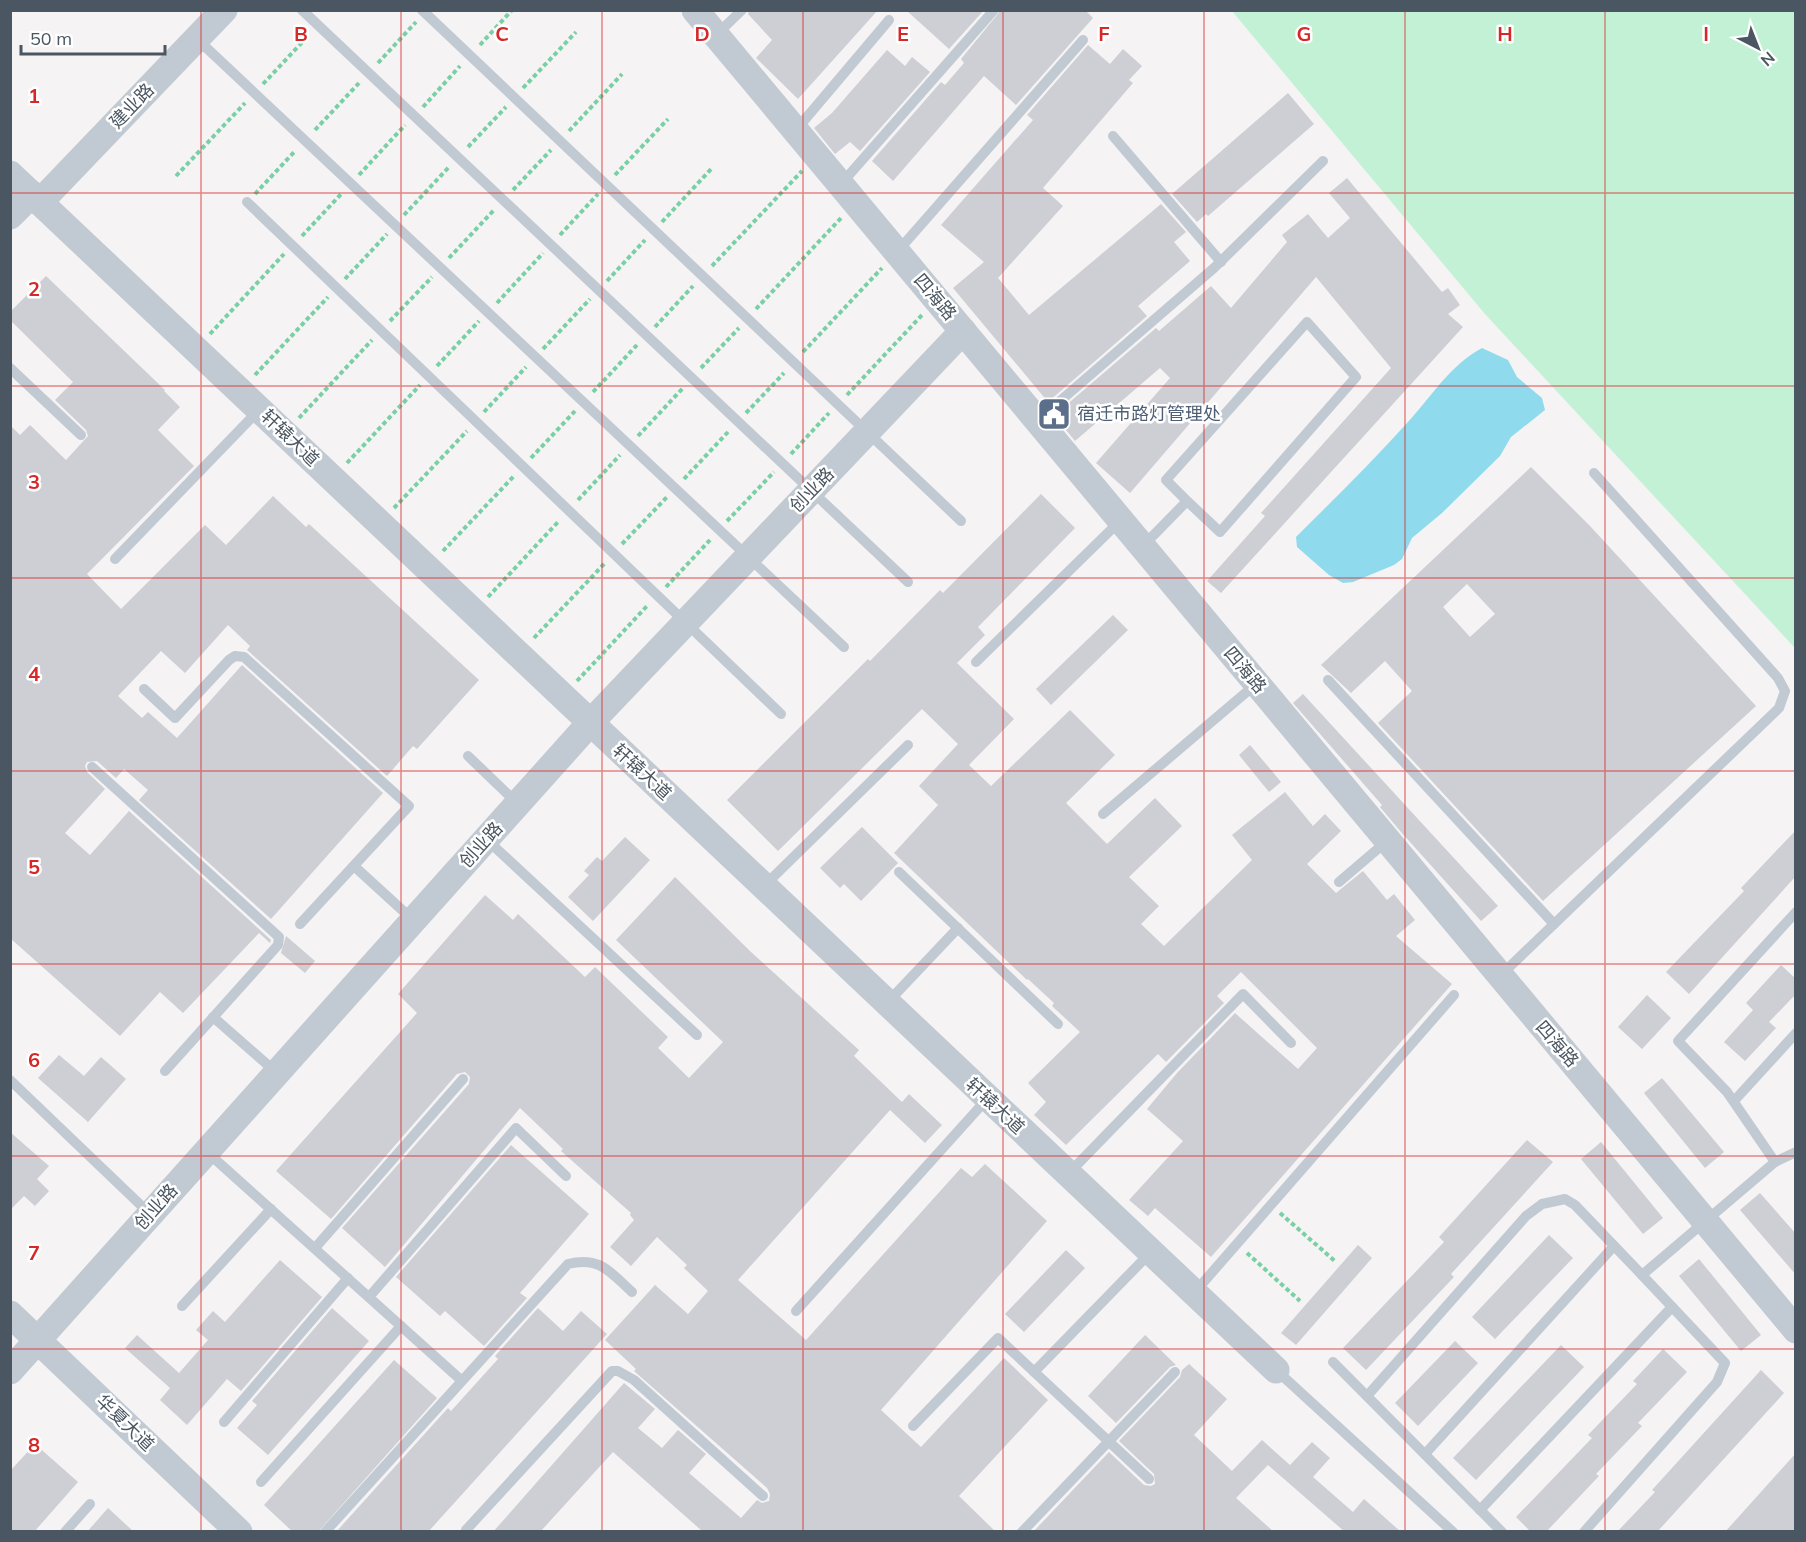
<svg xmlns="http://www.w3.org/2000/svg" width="1806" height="1542" font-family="Mulish,'Noto Sans SC',sans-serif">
<rect width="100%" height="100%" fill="#f5f3f3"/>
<!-- green -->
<polygon fill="#c3f1d5" points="1232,11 1795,11 1795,648 1485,314"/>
<!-- water -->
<path fill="#90daee" d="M1482 348 1508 360 1517 377 1542 398 1545 410 1511 437 1500 456 1442 513 1412 538 1402 559 1394 565 1353 582 1343 583 1329 575 1297 547 1296 537C1334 499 1372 462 1408 422 1432 396 1449 366 1482 348Z"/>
<!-- building -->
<g fill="#cdcfd5" fill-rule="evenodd">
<polygon points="749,10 878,10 798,99 756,58 772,40 748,14"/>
<polygon points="906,10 984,10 949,49"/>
<polygon points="1001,10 1085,10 1093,18 1016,105 984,76 893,181 872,161 941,82 945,85 964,63 961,59"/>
<polygon points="1088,45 1110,64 1123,49 1142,66 1129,80 1133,83 1043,188 1063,206 998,278 1029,315 1161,204 1186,232 1174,242 1190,261 1138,306 1147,316 1048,402 953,288 984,262 941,225 1033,120 1027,115"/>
<polygon points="887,50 905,66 912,57 930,72 860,151 850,142 835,154 814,128 832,113"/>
<polygon points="1288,93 1314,124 1208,216 1206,214 1197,222 1172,194"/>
<polygon points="1347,178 1442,292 1448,288 1460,305 1448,314 1463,327 1221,593 1207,581 1265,516 1261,513 1391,368 1316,277 1130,493 1096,463 1170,378 1160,368 1075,441 1056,418 1059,415 1057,413 1156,328 1159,331 1211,286 1231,308 1287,242 1282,235 1308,214 1328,238 1350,218 1329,193"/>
<polygon points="46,276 165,390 164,391 180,407 158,430 194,466 87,574 121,609 205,525 226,545 273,496 306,527 309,524 479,680 417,749 413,746 387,776 247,650 250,646 228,625 185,673 161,651 118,696 142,718 148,712 177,738 242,665 383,793 271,919 139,800 148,790 124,769 116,778 97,761 87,762 85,766 87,772 105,789 65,833 90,855 129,811 271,940 270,943 259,933 183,1013 160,992 120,1036 10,938 10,425 20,435 30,425 66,460 88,436 86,430 55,400 73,382 10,320 10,312"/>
<path d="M1531 467 1590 526 1756 706 1543 901 1378 723 1412 691 1385 661 1351 693 1321 665ZM1467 584 1495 614 1470 637 1443 607Z"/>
<polygon points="1041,494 1075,528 978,627 985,635 957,663 1014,719 969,765 991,786 1070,710 1115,755 1066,803 1107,844 1155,798 1182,826 1129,877 1159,906 1141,924 1164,946 1252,860 1232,835 1285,792 1313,826 1325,814 1341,831 1307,864 1336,893 1363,871 1387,900 1394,894 1415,920 1396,936 1452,984 1211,1257 1155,1208 1148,1216 1129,1200 1183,1141 1147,1109 1177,1073 1235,1013 1298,1069 1317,1048 1241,972 1217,996 1224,1003 1166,1062 1158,1054 1066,1145 1034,1115 1046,1102 1028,1083 1080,1032 1052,1006 1054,1003 1028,979 1027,980 894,853 938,805 919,786 958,744 922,709 778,851 727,800 868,659 870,661 940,590 943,593"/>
<polygon points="1113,615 1128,630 1051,705 1036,689"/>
<polygon points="1303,694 1498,906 1481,921 1401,832 1380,807 1382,805 1293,703"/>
<polygon points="1250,745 1281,782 1269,792 1239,755"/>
<polygon points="862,827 898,863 861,901 844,884 840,888 820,868"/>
<polygon points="1796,830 1796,876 1689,994 1666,972 1744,891 1741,888"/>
<polygon points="625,837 650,860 593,921 568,897 589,875 584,871 597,857 602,861"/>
<polygon points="675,877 751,952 859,1050 854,1056 902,1102 909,1094 942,1125 925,1143 890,1110 738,1280 806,1340 961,1168 972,1177 985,1164 1047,1221 881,1410 921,1447 1004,1358 1048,1400 959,1496 996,1532 702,1531 613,1452 540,1532 493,1532 624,1383 655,1409 638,1428 662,1448 678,1430 706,1454 689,1473 741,1518 757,1500 762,1503 769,1501 770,1494 767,1488 634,1371 636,1369 605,1340 655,1285 688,1314 708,1291 684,1268 687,1265 657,1237 631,1266 610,1247 634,1220 630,1215 631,1213 561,1151 563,1149 520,1108 385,1267 342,1228 469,1084 470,1077 465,1072 457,1074 331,1219 276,1171 417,1013 398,994 485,895 513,920 518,914 585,977 595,967 668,1037 658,1048 689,1078 723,1042 616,940"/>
<polygon points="286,936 315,961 305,973 281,953"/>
<polygon points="1781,965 1796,979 1796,994 1769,1022 1776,1028 1745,1061 1724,1042 1753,1010 1746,1003"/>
<polygon points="1647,995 1671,1018 1642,1049 1618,1027"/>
<polygon points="59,1055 84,1076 101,1057 126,1079 88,1122 38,1078"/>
<polygon points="1662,1078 1724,1152 1705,1168 1644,1093"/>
<polygon points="10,1132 49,1166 37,1179 49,1191 35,1206 24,1196 10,1210"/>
<polygon points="1527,1140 1553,1162 1451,1274 1454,1277 1366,1370 1343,1348 1444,1242 1439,1237"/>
<polygon points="1601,1142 1663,1218 1643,1234 1581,1159"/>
<polygon points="511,1145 589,1214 520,1293 527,1298 484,1346 445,1311 440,1316 396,1277"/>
<polygon points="1760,1193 1796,1234 1796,1275 1740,1210"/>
<polygon points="1549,1235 1573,1258 1495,1339 1472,1317"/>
<polygon points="1358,1245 1372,1258 1296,1345 1281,1333"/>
<polygon points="1066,1250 1085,1268 1024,1332 1005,1314"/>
<polygon points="1699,1259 1761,1335 1741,1351 1679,1276"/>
<polygon points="280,1260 322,1297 241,1391 227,1379 187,1425 160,1400 170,1388 125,1348 137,1335 179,1373 208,1340 196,1330 213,1311 225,1322"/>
<polygon points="332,1308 369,1341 268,1455 237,1428 257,1405 252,1401"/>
<polygon points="538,1308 563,1331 581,1311 607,1334 428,1532 336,1532 448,1408 451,1411 498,1359 495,1356"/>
<polygon points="1145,1335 1176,1365 1170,1367 1116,1423 1088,1396"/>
<polygon points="1455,1341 1478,1363 1418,1426 1395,1403"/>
<polygon points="1561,1345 1584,1367 1476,1480 1453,1458"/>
<polygon points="1663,1349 1687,1372 1638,1423 1642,1426 1596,1474 1599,1476 1546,1532 1531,1532 1516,1517 1592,1438 1588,1435 1637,1384 1633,1381"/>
<polygon points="394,1360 437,1398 318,1532 293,1532 264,1505"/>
<polygon points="1189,1364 1227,1399 1194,1435 1232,1471 1262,1440 1290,1465 1312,1442 1330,1458 1313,1477 1353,1512 1364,1499 1401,1532 1345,1532 1268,1465 1236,1498 1274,1532 1033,1532 1109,1452 1144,1485 1151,1486 1155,1484 1154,1474 1119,1441 1180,1377 1182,1370"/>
<polygon points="1761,1370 1784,1393 1657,1532 1617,1532 1655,1492 1652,1490"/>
<polygon points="35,1444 78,1482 34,1532 10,1532 10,1471"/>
<polygon points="1796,1453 1796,1532 1725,1532"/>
<polygon points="108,1508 134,1532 87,1532"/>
</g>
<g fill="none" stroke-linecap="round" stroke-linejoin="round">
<!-- path -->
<g stroke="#7ad0a6" stroke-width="4" stroke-dasharray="4.5 3" stroke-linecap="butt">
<polyline points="480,45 512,10"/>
<polyline points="378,63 416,22"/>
<polyline points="263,84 309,35"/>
<polyline points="523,88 576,32"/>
<polyline points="423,107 460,66"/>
<polyline points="315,130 359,83"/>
<polyline points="569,131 622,74"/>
<polyline points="468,147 506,107"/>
<polyline points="359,175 405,125"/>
<polyline points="615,175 668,119"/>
<polyline points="176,176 245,103"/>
<polyline points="513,190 551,150"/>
<polyline points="255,194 295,151"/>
<polyline points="404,215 450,166"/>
<polyline points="662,222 713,167"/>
<polyline points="560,235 598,194"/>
<polyline points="302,236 342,193"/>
<polyline points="449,258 495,209"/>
<polyline points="712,266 802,171"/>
<polyline points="345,279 387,234"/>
<polyline points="607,281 645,240"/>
<polyline points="497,303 543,253"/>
<polyline points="756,309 841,218"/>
<polyline points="390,321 432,277"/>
<polyline points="655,327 693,286"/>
<polyline points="210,334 284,254"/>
<polyline points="543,349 590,299"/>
<polyline points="803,352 882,268"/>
<polyline points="437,366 479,321"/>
<polyline points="701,368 739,328"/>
<polyline points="255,375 328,297"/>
<polyline points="593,392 637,345"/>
<polyline points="847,395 922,315"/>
<polyline points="484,412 526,367"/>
<polyline points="746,413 784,373"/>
<polyline points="299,418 372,340"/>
<polyline points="638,436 684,387"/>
<polyline points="791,454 829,413"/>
<polyline points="531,458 575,411"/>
<polyline points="347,463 420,385"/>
<polyline points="684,479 728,432"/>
<polyline points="578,500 620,455"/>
<polyline points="394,508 467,431"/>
<polyline points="727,521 774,472"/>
<polyline points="622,544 667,497"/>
<polyline points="443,551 514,476"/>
<polyline points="666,587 710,540"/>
<polyline points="488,597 559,521"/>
<polyline points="534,638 605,563"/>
<polyline points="577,681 648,605"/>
<polyline points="1280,1213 1336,1262"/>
<polyline points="1247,1253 1300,1301"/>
</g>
<!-- service -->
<g stroke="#c1cad2" stroke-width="10">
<polyline points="302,10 908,582"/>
<polyline points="422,10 961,521"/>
<polyline points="716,35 742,10"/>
<polyline points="197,39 844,647"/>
<polyline points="796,130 889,20"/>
<polyline points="1113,136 1221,262"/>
<polyline points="841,184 994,10"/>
<polyline points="247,202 781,714"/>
<polyline points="897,252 1083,40"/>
<polyline points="10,368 81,435"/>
<polyline points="1038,420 1214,268 1323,161"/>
<polyline points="1143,546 1187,501 1220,532 1356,377 1307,322 1166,480 1187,501"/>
<polyline points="115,559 259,410"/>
<polyline points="976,662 1120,521"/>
<polyline points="1328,680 1554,924"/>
<polyline points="144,689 175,718 229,660 235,656 244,657 409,806 300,924"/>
<polyline points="468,756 518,804"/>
<polyline points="92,767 279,937 278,945 165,1071"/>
<polyline points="1103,814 1256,684"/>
<polyline points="486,839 697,1035"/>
<polyline points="354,866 413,920"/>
<polyline points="899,872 1058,1024"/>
<polyline points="1339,882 1387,841"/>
<polyline points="765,885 908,745"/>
<polyline points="1502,974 1779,708 1785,691 1778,678 1594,473"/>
<polyline points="887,1003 958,928"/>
<polyline points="213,1017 277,1073"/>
<polyline points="10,1080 150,1214"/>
<polyline points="1734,1101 1796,1033"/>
<polyline points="207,1152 461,1380"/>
<polyline points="1775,1162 1727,1092 1678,1041 1796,912"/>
<polyline points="1069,1173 1243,994 1291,1043"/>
<polyline points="315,1248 463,1079"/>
<polyline points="1194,1293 1454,995"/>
<polyline points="369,1297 516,1128 566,1176"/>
<polyline points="182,1306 271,1209"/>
<polyline points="796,1311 987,1099"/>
<polyline points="1333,1362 1502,1532"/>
<polyline points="1276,1370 1453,1532"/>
<polyline points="1034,1372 1150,1253"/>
<polyline points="1367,1396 1526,1216 1542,1204 1565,1199 1575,1205 1642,1275"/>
<polyline points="224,1422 348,1278"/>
<polyline points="913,1426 998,1338 1149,1479"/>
<polyline points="1425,1454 1614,1246"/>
<polyline points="261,1482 401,1326"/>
<polyline points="1480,1510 1672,1307"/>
<polyline points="65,1532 90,1504"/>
<path d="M325 1532 568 1264C600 1256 610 1272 632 1292"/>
<polyline points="468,1532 466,1530 612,1371 618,1371 634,1380 763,1496"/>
<polyline points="1022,1532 1175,1372"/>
<polyline points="1584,1532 1717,1382 1725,1363 1642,1275 1775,1162 1796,1152"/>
</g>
<!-- tertiary -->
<g stroke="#c1cad2" stroke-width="27">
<polyline points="695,10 1796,1330"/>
<polyline points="10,174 1276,1370"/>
<polyline points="40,202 224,10"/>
<polyline points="10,216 32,194"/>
<polyline points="10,1314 239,1532"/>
<polyline points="10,1371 590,723 963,331"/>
</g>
</g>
<!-- grid -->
<path fill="none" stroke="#d62828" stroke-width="1.5" stroke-opacity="0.55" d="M201 10V1532M401 10V1532M602 10V1532M803 10V1532M1003 10V1532M1204 10V1532M1405 10V1532M1605 10V1532M10 193H1796M10 386H1796M10 578H1796M10 771H1796M10 964H1796M10 1156H1796M10 1349H1796"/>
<!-- icons -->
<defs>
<symbol id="civic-square" viewBox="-11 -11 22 22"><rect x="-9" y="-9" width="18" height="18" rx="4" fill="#5c6f8a" stroke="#fff"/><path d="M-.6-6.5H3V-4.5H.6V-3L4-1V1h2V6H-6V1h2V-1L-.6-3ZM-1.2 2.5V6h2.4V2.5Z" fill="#fff"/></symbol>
</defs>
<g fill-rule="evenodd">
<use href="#civic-square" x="1035" y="395" width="38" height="38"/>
</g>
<g text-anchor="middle" stroke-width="5" stroke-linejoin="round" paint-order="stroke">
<!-- street labels -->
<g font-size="18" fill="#4a5661" stroke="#fff">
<text transform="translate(132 106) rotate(-46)" y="6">建业路</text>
<text transform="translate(935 297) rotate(50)" y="6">四海路</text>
<text transform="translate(290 438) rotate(44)" y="6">轩辕大道</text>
<text transform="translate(812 490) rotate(-46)" y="6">创业路</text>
<text transform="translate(1245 670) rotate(50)" y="6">四海路</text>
<text transform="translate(642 772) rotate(43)" y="6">轩辕大道</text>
<text transform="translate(481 845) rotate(-48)" y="6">创业路</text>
<text transform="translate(1557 1044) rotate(49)" y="6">四海路</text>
<text transform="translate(995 1106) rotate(43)" y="6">轩辕大道</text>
<text transform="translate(156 1207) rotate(-48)" y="6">创业路</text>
<text transform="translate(125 1423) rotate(44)" y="6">华夏大道</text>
</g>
<!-- service labels -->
<g font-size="18" fill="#4e5e75" stroke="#fff" text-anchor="start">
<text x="1077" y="420">宿迁市路灯管理处</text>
</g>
</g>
<g font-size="20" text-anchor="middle" font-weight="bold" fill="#d62828" stroke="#fff" stroke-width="5" stroke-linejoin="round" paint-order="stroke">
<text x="301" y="41">B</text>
<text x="502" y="41">C</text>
<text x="702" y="41">D</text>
<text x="903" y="41">E</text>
<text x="1104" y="41">F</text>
<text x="1304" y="41">G</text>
<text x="1505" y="41">H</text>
<text x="1706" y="41">I</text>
<text x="34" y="103">1</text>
<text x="34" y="296">2</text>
<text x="34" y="489">3</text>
<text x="34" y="681">4</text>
<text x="34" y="874">5</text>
<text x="34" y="1067">6</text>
<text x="34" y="1260">7</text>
<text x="34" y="1452">8</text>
</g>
<!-- border -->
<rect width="1806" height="1542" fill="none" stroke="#4a5661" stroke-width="24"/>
<!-- north arrow -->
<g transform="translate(1758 48) rotate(138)" stroke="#ffffff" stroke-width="4.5" paint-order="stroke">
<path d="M0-4.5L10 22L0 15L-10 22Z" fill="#4a5661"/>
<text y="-9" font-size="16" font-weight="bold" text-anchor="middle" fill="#4a5661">N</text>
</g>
<!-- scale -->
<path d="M21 45v9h144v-9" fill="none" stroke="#4a5661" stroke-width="3"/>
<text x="30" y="45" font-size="18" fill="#4a5661" stroke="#ffffff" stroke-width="4.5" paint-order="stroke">50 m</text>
</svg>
